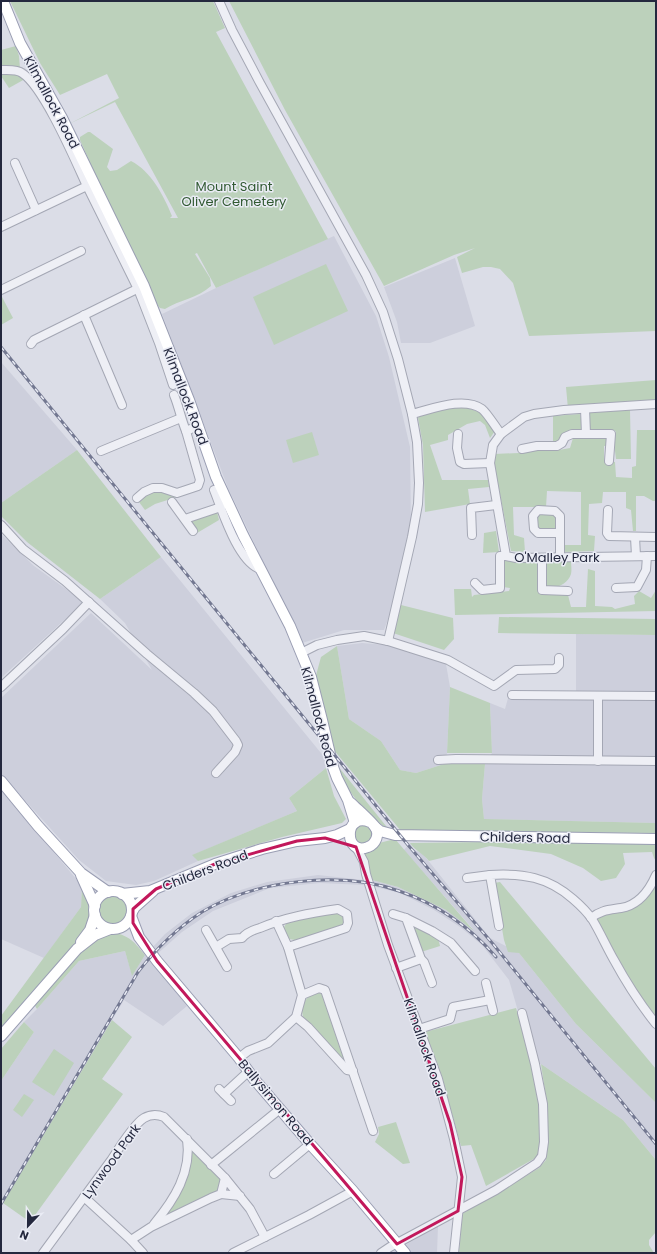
<svg xmlns="http://www.w3.org/2000/svg" width="657" height="1254" font-family="Poppins,sans-serif">
<rect width="100%" height="100%" fill="#dbdde7"/>
<!-- built -->
<g fill="#cdcfdc">
<polygon points="334,236 376,316 389,357 410,447 411,528 394,603 384,630 344,630 302,643 228,488 162,314 216,288"/>
<polygon points="455,258 475,326 430,343 401,343 397,322 384,287"/>
<polygon points="1,362 77,450 1,503"/>
<polygon points="1,534 34,566 84,602 1,678"/>
<polygon points="161,557 325,758 326,768 289,798 297,811 193,855 198,861 154,881 136,885 106,881 79,860 1,774 1,698 91,613 152,670 125,623 100,599"/>
<polygon points="576,634 656,635 656,823 484,819 482,799 485,764 492,753 490,703 505,709 510,691 576,693"/>
<polygon points="362,643 387,645 446,664 450,687 447,753 444,764 416,773 400,770 381,741 349,719 337,646"/>
<polygon points="1,789 82,886 81,907 44,958 1,939"/>
<polygon points="410,843 413,849 423,854 490,938 519,953 576,1024 656,1103 656,1160 623,1120 541,1064 533,1063 509,980 482,945 460,927 434,910 400,893 372,886 372,880 398,887 446,910 473,929 404,850"/>
<polygon points="318,875 364,880 364,885 320,883 270,888 213,911 182,932 156,955 159,971 187,1006 163,1026 124,1000 1,1207 1,1081 34,1032 24,1022 37,1009 79,961 125,951 132,975 145,955 149,961 155,956 150,950 165,934 192,913 231,893 267,882"/>
<polygon points="438,1226 437,1253 388,1253 395,1251"/>
</g>
<!-- green -->
<g fill="#bcd1bb">
<path d="M10 1H213L225 28 216 32 328 239 216 288 197 253 195 254 210 278 211 286C198 298 179 300 165 309L160 308 158 306 141 269 106 199 80 140V137L88 132H90L113 149 107 167 110 171 117 170 131 161C151 171 164 196 172 216L170 218H178L115 102 69 124 119 98 107 74 60 95 40 63Z"/>
<polygon points="229,1 656,1 656,331 529,336 513,283 500,269 491,267 483,267 462,273 457,257 475,248 454,255 384,286 285,110"/>
<polygon points="16,46 19,56 20,69 1,68 1,50"/>
<polygon points="1,74 20,75 25,79 9,88 1,76"/>
<polygon points="326,264 348,311 274,345 253,297"/>
<polygon points="1,295 13,318 1,325"/>
<polygon points="656,380 656,401 568,409 566,387"/>
<path d="M464 407 482 413 495 431 490 438 485 425 480 421 467 424 448 435V440L430 445 442 480H488L489 487 468 489 470 504 425 512 423 445 418 418C425 408 452 408 464 407Z"/>
<polygon points="630,410 631,459 616,459 613,435 616,432 614,430 592,431 588,429 588,413"/>
<polygon points="580,414 583,430 560,442 553,442 553,416"/>
<polygon points="637,430 656,430 656,501 653,501 644,496 636,496 636,531 633,531 631,510 626,508 626,492 603,492 602,503 589,504 588,535 595,536 594,551 563,552 562,545 581,545 581,492 547,491 546,507 513,507 514,535 524,538 525,552 511,551 493,458 494,454 519,453 539,449 559,450 570,448 573,438 597,435 605,436 607,439 607,446 604,446 604,460 615,462 616,477 632,478 632,467 636,466"/>
<polygon points="312,432 319,455 293,463 286,440"/>
<polygon points="77,450 161,557 100,599 27,542 1,516 1,503"/>
<polygon points="156,490 177,497 155,504 145,510 139,502 142,500 142,497"/>
<polygon points="217,512 219,520 197,533 190,521"/>
<path d="M538 513 555 514C558 518 558 526 554 531L539 530 536 527 535 516Z"/>
<polygon points="496,531 499,552 483,553 484,533"/>
<path d="M544 560 571 561C571 565 572 570 571 574 568 584 554 591 545 585Z"/>
<polygon points="504,561 539,561 541,592 568,595 571,607 586,607 588,569 595,571 595,606 612,607 615,609 635,604 634,596 639,591 651,598 656,590 656,611 455,615 454,589 471,589 472,597 474,595 509,591 510,588 503,587 502,562"/>
<polygon points="401,605 453,618 454,639 444,650 393,633"/>
<polygon points="499,617 656,619 656,635 498,633"/>
<polygon points="337,646 349,719 381,741 400,770 416,773 444,764 485,764 482,799 484,819 656,823 656,833 401,831 333,749 315,679 321,657"/>
<polygon points="450,687 490,703 492,753 447,753"/>
<polygon points="337,765 390,831 365,812 341,779"/>
<polygon points="326,768 334,796 346,819 342,823 282,837 198,861 192,855 297,811 289,798"/>
<polygon points="367,825 373,833 370,842 358,844 352,832 356,826"/>
<polygon points="395,839 474,931 446,910 398,887 372,880 362,853 370,852 379,843"/>
<path d="M487 842H656V861L654 858 652 852 623 853 625 864 616 878 601 881 583 868 551 854 490 846 429 861C423 853 415 851 410 843Z"/>
<polygon points="656,881 656,1018 635,988 597,921 601,914 627,911 645,900"/>
<polygon points="500,882 656,1069 656,1103 576,1024 519,953 508,952 504,940 494,883"/>
<path d="M82 886C92 912 93 919 76 943L1 1028V1016L81 907Z"/>
<circle cx="114" cy="910" r="15"/>
<polygon points="336,913 344,915 346,921 343,925 295,940 289,939 283,933 284,927 288,921"/>
<polygon points="412,924 438,938 440,946 421,952"/>
<path d="M116 933C131 937 135 943 145 955L132 976 125 951 79 961 37 1009 34 1004 85 945 104 934Z"/>
<path d="M315 993H320L324 996 348 1064 346 1065 304 1019C299 1007 304 998 315 993Z"/>
<path d="M516 1008C531 1057 547 1104 539 1156L486 1186 471 1145 461 1146 439 1068 425 1032Z"/>
<polygon points="112,1020 132,1037 102,1079 123,1094 30,1222 3,1203"/>
<polygon points="24,1022 34,1032 1,1081 1,1049"/>
<polygon points="54,1049 74,1063 54,1096 32,1082"/>
<polygon points="541,1064 623,1120 656,1160 656,1232 649,1240 649,1245 654,1253 459,1253 462,1214 539,1168 546,1160 547,1105"/>
<polygon points="24,1094 34,1100 22,1117 13,1110"/>
<polygon points="396,1122 410,1163 403,1164 375,1142 379,1134 378,1127"/>
<polygon points="192,1149 219,1174 221,1181 220,1190 164,1219"/>
</g>
<g fill="none" stroke-linecap="round" stroke-linejoin="round">
<defs>
<g id="minor">
<polyline points="219,1 232,30 260,83 366,275 383,312 398,359 412,414 417,442 419,483 418,504 412,537 388,641"/>
<path d="M1 70C7 70 17 69 22 73 44 87 75 160 87 186"/>
<polyline points="15,163 36,210"/>
<polyline points="1,227 87,186 138,289 159,343 173,385"/>
<polyline points="1,290 81,251"/>
<polyline points="84,315 122,405"/>
<polyline points="31,344 34,340 141,287"/>
<path d="M174 395C179 407 181 419 186 431"/>
<polyline points="656,404 564,410 534,414 524,417 501,434 493,445 490,463 506,556 516,558 656,556"/>
<polyline points="585,409 586,434"/>
<path d="M412 414C432 409 464 396 482 409 488 414 496 428 501 434"/>
<polyline points="458,434 457,448 460,462 464,464 490,463"/>
<polyline points="522,449 537,446 557,446 562,443 565,437 572,434 611,434 609,461"/>
<polyline points="101,451 181,418"/>
<path d="M214 490C222 510 238 562 260 569"/>
<polyline points="137,498 144,492 153,488 162,488 177,493 198,486 200,480 186,431 198,426"/>
<polyline points="172,502 193,531"/>
<polyline points="608,510 607,533 609,536 656,537"/>
<polyline points="185,519 221,507"/>
<polyline points="1,525 23,549 65,581 147,654 194,693 213,711 236,741 238,745 235,752 216,773"/>
<polyline points="472,535 471,508 496,505"/>
<polyline points="635,537 636,556"/>
<polyline points="560,557 560,516 555,511 538,510 533,516 534,529 538,533 560,533"/>
<polyline points="542,558 542,590 568,591"/>
<polyline points="475,583 482,590 500,588 500,556 506,556"/>
<polyline points="616,588 637,587 646,570 647,556"/>
<polyline points="301,653 317,645 337,640 364,636 388,641 448,660 494,686 516,670 555,669 559,665 559,658"/>
<polyline points="1,687 63,629 89,602"/>
<polyline points="512,695 656,696"/>
<polyline points="438,760 456,759 656,761"/>
<polyline points="598,761 598,696"/>
<polyline points="356,847 364,862 366,874 388,945 438,1079 454,1139 462,1177 454,1253"/>
<polyline points="467,878 490,875"/>
<polyline points="393,914 406,918 421,959 424,962 432,983"/>
<polyline points="406,918 432,931 451,943 475,971"/>
<path d="M591 918C601 910 609 910 621 908 639 905 649 891 656 875"/>
<path d="M499 926 490 875C523 873 548 877 573 899 580 905 587 912 592 919 600 932 606 946 614 960 626 982 640 1004 656 1024"/>
<polyline points="206,930 227,967"/>
<path d="M216 947 229 939 242 938C247 932 253 930 260 928 286 917 311 913 338 909L347 914 348 923 346 928 288 947"/>
<polyline points="396,968 421,959"/>
<polyline points="486,983 493,1011"/>
<polyline points="302,995 319,988 325,990 373,1131"/>
<polyline points="296,1017 308,1027 347,1070 353,1071"/>
<polyline points="419,1029 450,1019 453,1007 490,1000"/>
<polyline points="239,1058 248,1051 268,1043 296,1017 302,995 288,947 276,921"/>
<polyline points="219,1089 224,1094 249,1071"/>
<polyline points="224,1094 231,1101"/>
<polyline points="211,1165 280,1109"/>
<polyline points="274,1174 310,1144"/>
<polyline points="221,1194 240,1196"/>
<polyline points="84,1197 131,1240"/>
<path d="M154 1224C174 1200 192 1172 187 1139"/>
<path d="M43 1253C66 1222 89 1190 112 1159 119 1148 134 1124 144 1118 151 1114 157 1114 164 1117L225 1178"/>
<polyline points="143,1253 131,1240 151,1227 211,1198 221,1194 225,1178 250,1209 265,1237"/>
<polyline points="233,1253 309,1215 353,1191"/>
<polyline points="381,1253 390,1247 496,1190 537,1163 542,1156 544,1142 543,1104 535,1064 522,1013"/>
</g>
<g id="major">
<polyline points="3,1 20,43 62,118 144,286 189,400 216,477 243,535 290,626 311,677 322,720 333,767 337,778 348,800 355,823"/>
<polyline points="1,781 38,826 81,873 108,892"/>
<path d="M351 803C357 809 371 821 375 827 380 834 376 844 368 847 344 857 343 811 370 822"/>
<polyline points="375,827 380,831 395,835 656,839"/>
<polyline points="81,875 95,906"/>
<circle cx="113" cy="910" r="19"/>
<polyline points="122,894 150,891 215,864 262,849 297,841 325,838 337,835 350,829"/>
<polyline points="132,912 135,907 153,891"/>
<polyline points="131,916 139,937 157,961 239,1058 254,1079 310,1144 353,1191 405,1253"/>
<polyline points="81,942 90,930 95,915"/>
<polyline points="1,1036 77,949 95,935 110,929"/>
</g>
</defs>
<!-- minor casing -->
<use href="#minor" stroke="#a4a7b4" stroke-width="10"/>
<!-- major casing -->
<use href="#major" stroke="#9a9eb3" stroke-width="12"/>
<!-- minor -->
<use href="#minor" stroke="#eeeff5" stroke-width="8"/>
<!-- major -->
<use href="#major" stroke="#fff" stroke-width="10"/>
<defs>
<g id="rail">
<polyline points="1,347 408,845 493,944 656,1144"/>
<path d="M1 1204 138 972C156 949 177 928 202 912 255 880 341 870 399 891 437 904 470 927 496 957"/>
</g>
</defs>
<!-- rail casing -->
<use href="#rail" stroke="#737891" stroke-width="3"/>
<!-- rail -->
<use href="#rail" stroke="#eaecf5" stroke-width="1.5" stroke-dasharray="4.5" stroke-linecap="butt"/>
</g>
<!-- marked area -->
<path fill="none" stroke="#c2185b" stroke-width="3" stroke-linejoin="round" d="M325 838 356 847 450 1123 462 1177 458 1211 397 1244 157 961 133 923V909L156 889 215 864 297 841Z"/>
<g text-anchor="middle" stroke-width="3" stroke-linejoin="round" paint-order="stroke">
<!-- street labels -->
<g font-size="13" fill="#24283e" stroke="#eaecf5">
<text transform="translate(52 102) rotate(62)" y="5">Kilmallock Road</text>
<text transform="translate(186 396) rotate(69)" y="5">Kilmallock Road</text>
<text x="557" y="562">O'Malley Park</text>
<text transform="translate(319 717) rotate(75)" y="5">Kilmallock Road</text>
<text transform="translate(525 837) rotate(1)" y="5">Childers Road</text>
<text transform="translate(205 870) rotate(-21)" y="5">Childers Road</text>
<text transform="translate(425 1047) rotate(71)" y="5">Kilmallock Road</text>
<text transform="translate(276 1102) rotate(50)" y="5">Ballysimon Road</text>
<text transform="translate(111 1161) rotate(-54)" y="5">Lynwood Park</text>
</g>
<!-- park labels -->
<g font-size="13" fill="#315a32" stroke="#eaecf5">
<text x="234" y="191">Mount Saint<tspan x="234" dy="15">Oliver Cemetery</tspan></text>
</g>
</g>
<!-- border -->
<rect width="657" height="1254" fill="none" stroke="#24283e" stroke-width="4"/>
<!-- north arrow -->
<g transform="translate(28 1226) rotate(202)" stroke="#eaecf5" stroke-width="3" paint-order="stroke">
<path d="M0-3L7 15L0 10L-7 15Z" fill="#24283e"/>
<text y="-6" font-size="11" font-weight="bold" text-anchor="middle" fill="#24283e">N</text>
</g>
</svg>
